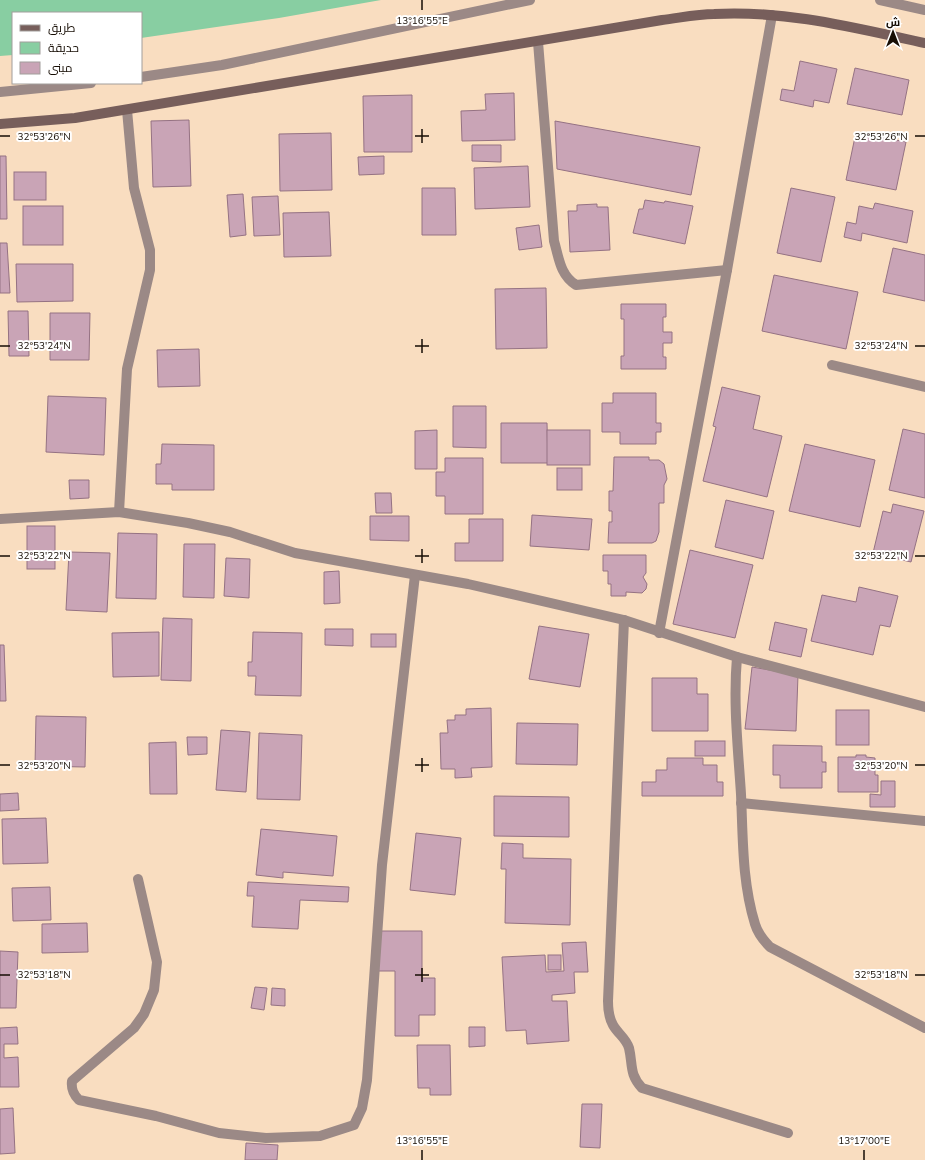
<svg xmlns="http://www.w3.org/2000/svg" width="925" height="1160" font-family="'Nunito Sans',Cairo,sans-serif">
<rect width="100%" height="100%" fill="#f9ddc0"/>
<!-- green -->
<polygon fill="#88cea2" points="0,0 381,0 279,18 141,38 141,13 13,13 13,55 0,56"/>
<!-- building -->
<g fill="#c9a4b6" stroke="#957283">
<polygon points="800,61 837,69 829,103 814,100 813,107 780,100 782,89 794,91"/>
<polygon points="855,68 909,80 902,115 847,104"/>
<polygon points="514,93 515,140 462,141 461,111 486,110 485,94"/>
<polygon points="412,95 412,152 364,152 363,96"/>
<polygon points="189,120 191,186 153,187 151,121"/>
<polygon points="555,121 700,147 691,195 557,169"/>
<polygon points="856,132 906,142 896,190 846,180"/>
<polygon points="331,133 332,190 280,191 279,134"/>
<polygon points="472,145 501,145 501,162 472,161"/>
<polygon points="0,156 6,156 7,219 0,219"/>
<polygon points="384,156 384,174 359,175 358,157"/>
<polygon points="528,166 530,207 475,209 474,168"/>
<rect x="14" y="172" width="32" height="28"/>
<polygon points="422,188 455,188 456,235 422,235"/>
<polygon points="791,188 835,197 821,262 777,253"/>
<polygon points="243,194 246,235 230,237 227,195"/>
<polygon points="278,196 280,235 254,236 252,197"/>
<polygon points="645,200 664,203 665,201 693,206 685,244 633,233 639,209 643,209"/>
<polygon points="875,203 913,211 907,243 862,233 861,241 844,237 847,222 856,224 859,206 873,209"/>
<polygon points="597,204 597,207 608,207 610,250 570,252 568,211 577,211 577,205"/>
<rect x="23" y="206" width="40" height="39"/>
<polygon points="329,212 331,256 284,257 283,213"/>
<polygon points="539,225 542,247 519,250 516,228"/>
<polygon points="0,243 7,243 10,293 0,293"/>
<polygon points="893,248 925,255 925,301 883,292"/>
<polygon points="16,264 73,264 73,301 17,302"/>
<polygon points="774,275 858,292 846,349 762,331"/>
<polygon points="546,288 547,348 496,349 495,289"/>
<polygon points="621,304 666,304 666,317 663,317 663,332 672,332 672,343 663,343 663,357 666,357 666,369 621,369 621,356 624,356 624,319 621,319"/>
<polygon points="8,311 28,311 29,356 9,356"/>
<polygon points="50,313 90,313 89,360 50,360"/>
<polygon points="199,349 200,386 158,387 157,350"/>
<polygon points="722,387 760,396 753,429 782,436 767,497 703,481 716,427 713,426"/>
<polygon points="613,393 656,393 656,423 661,423 661,432 656,432 656,444 620,444 620,432 602,432 602,403 613,403"/>
<polygon points="48,396 106,398 104,455 46,452"/>
<polygon points="453,406 486,406 486,448 453,447"/>
<polygon points="501,423 547,423 548,463 501,463"/>
<polygon points="903,429 925,434 925,498 889,490"/>
<polygon points="437,430 437,469 415,469 415,431"/>
<rect x="547" y="430" width="43" height="35"/>
<polygon points="162,444 214,445 214,490 172,490 172,484 156,484 156,464 161,464"/>
<polygon points="805,444 875,460 860,527 789,511"/>
<polygon points="614,457 649,457 649,460 659,460 664,464 667,479 664,485 664,503 659,503 659,532 656,541 652,543 608,543 609,522 612,522 612,511 609,511 609,491 613,491"/>
<polygon points="445,458 483,458 483,514 445,514 445,496 436,496 436,472 445,472"/>
<rect x="557" y="468" width="25" height="22"/>
<polygon points="69,480 89,480 89,498 70,499"/>
<polygon points="375,493 391,493 392,513 376,513"/>
<polygon points="726,500 774,511 763,559 715,547"/>
<polygon points="893,504 924,511 911,562 873,553 883,511 891,513"/>
<polygon points="532,515 592,519 589,550 530,546"/>
<polygon points="370,516 409,516 409,541 370,540"/>
<polygon points="469,519 503,519 503,561 455,561 455,543 469,543"/>
<rect x="27" y="526" width="28" height="43"/>
<polygon points="118,533 157,534 156,599 116,598"/>
<polygon points="184,544 215,544 214,598 183,597"/>
<polygon points="690,550 753,565 735,638 673,624"/>
<polygon points="69,552 110,553 107,612 66,610"/>
<polygon points="603,555 646,555 646,573 643,577 647,584 646,589 642,593 626,592 626,596 611,596 611,584 608,584 608,571 603,571"/>
<polygon points="226,558 250,559 249,598 224,596"/>
<polygon points="339,571 340,603 324,604 324,572"/>
<polygon points="859,587 898,596 890,627 880,625 873,655 811,641 822,595 856,602"/>
<polygon points="163,618 192,619 191,681 161,680"/>
<polygon points="775,622 807,629 801,657 769,650"/>
<polygon points="539,626 589,634 580,687 529,679"/>
<polygon points="325,629 353,629 353,646 325,645"/>
<polygon points="159,632 159,676 113,677 112,633"/>
<polygon points="253,632 302,633 301,696 255,695 256,676 248,676 248,662 252,662"/>
<rect x="371" y="634" width="25" height="13"/>
<polygon points="0,645 4,645 6,701 0,701"/>
<polygon points="752,667 798,675 796,731 745,729"/>
<polygon points="652,678 697,678 697,694 708,694 708,731 652,731"/>
<polygon points="491,708 492,767 471,768 472,777 455,778 455,769 441,769 440,733 448,733 447,720 455,720 455,715 466,715 466,709"/>
<rect x="836" y="710" width="33" height="35"/>
<polygon points="36,716 86,717 85,767 35,766"/>
<polygon points="517,723 578,724 577,765 516,764"/>
<polygon points="221,730 250,732 246,792 216,790"/>
<polygon points="259,733 302,735 300,800 257,799"/>
<polygon points="187,737 207,737 207,754 188,755"/>
<rect x="695" y="741" width="30" height="15"/>
<polygon points="176,742 177,794 150,794 149,743"/>
<polygon points="773,745 822,746 822,762 826,762 826,772 822,772 822,788 780,788 780,775 773,775"/>
<polygon points="856,755 866,755 866,757 875,758 875,775 878,775 878,792 838,792 838,757 856,757"/>
<polygon points="667,758 703,758 703,765 717,765 717,782 723,782 723,796 642,796 642,782 656,782 656,770 667,770"/>
<polygon points="881,781 895,781 895,807 870,807 870,794 881,795"/>
<polygon points="18,793 19,810 0,811 0,794"/>
<polygon points="494,796 569,797 569,837 494,836"/>
<polygon points="46,818 48,863 3,864 2,819"/>
<polygon points="261,829 337,836 333,876 283,872 283,878 256,875"/>
<polygon points="416,833 461,838 455,895 410,890"/>
<polygon points="502,843 523,844 523,858 571,859 570,925 505,923 506,869 501,869"/>
<polygon points="248,882 349,887 348,902 300,900 298,929 252,927 254,896 247,896"/>
<polygon points="50,887 51,920 13,921 12,888"/>
<polygon points="87,923 88,952 42,953 42,924"/>
<polygon points="378,931 422,931 422,978 435,978 435,1015 419,1015 419,1036 395,1036 395,971 378,971"/>
<polygon points="586,942 588,972 574,972 575,993 552,995 552,1001 567,1001 569,1041 527,1044 526,1030 506,1031 502,957 545,955 546,972 564,971 562,943"/>
<polygon points="0,951 18,952 16,1008 0,1008"/>
<rect x="548" y="955" width="13" height="15"/>
<polygon points="255,987 267,988 264,1010 251,1008"/>
<polygon points="272,988 285,989 285,1006 271,1005"/>
<polygon points="17,1027 18,1044 4,1044 4,1058 18,1057 19,1087 0,1087 0,1028"/>
<polygon points="469,1027 485,1027 485,1046 469,1047"/>
<polygon points="417,1045 450,1045 451,1095 430,1095 430,1088 418,1088"/>
<polygon points="582,1104 602,1104 600,1148 580,1147"/>
<polygon points="13,1108 15,1153 0,1154 0,1109"/>
<polygon points="246,1143 278,1145 277,1160 245,1160"/>
</g>
<g fill="none" stroke-linecap="round" stroke-linejoin="round">
<!-- lane -->
<g stroke="#9b8986" stroke-width="10">
<polyline points="880,0 925,10"/>
<polyline points="141,77 222,65 530,0"/>
<polyline points="0,92 91,83"/>
</g>
<!-- street -->
<g stroke="#9b8986" stroke-width="10">
<path d="M538 42 554 241C559 258 560 275 576 285L727 270"/>
<polyline points="832,365 925,387"/>
<polyline points="119,512 127,369 150,270 150,250 134,188 127,110"/>
<path d="M0 519 119 512 188 523 230 532 295 553 468 584 624 620 737 657C733 703 738 748 741 794 743 838 742 882 755 924 758 934 763 940 770 947L925 1028"/>
<path d="M624 620 608 1001C608 1009 609 1018 613 1025 618 1034 626 1038 629 1048 633 1065 629 1074 642 1088L788 1133"/>
<polyline points="659,633 727,270 772,15"/>
<polyline points="737,657 925,707"/>
<polyline points="741,803 925,821"/>
<path d="M138 879 157 962 154 990 144 1014 134 1028 72 1081C71 1089 73 1094 79 1100L156 1116 219 1133 266 1138 320 1136 354 1125 362 1108 367 1080 382 865 415 575"/>
</g>
<!-- secondary -->
<path stroke="#775e5b" stroke-width="10" d="M0 124 75 118 662 20C679 18 697 14 714 14 786 10 855 28 925 43"/>
</g>
<!-- ticks -->
<path fill="none" stroke="#160d04" stroke-width="1.5" d="M422 0V10M422 129V143M0 136H10M415 136H429M915 136H925M422 339V353M0 346H10M415 346H429M915 346H925M422 549V563M0 556H10M415 556H429M915 556H925M422 758V772M0 765H10M415 765H429M915 765H925M422 968V982M0 975H10M415 975H429M915 975H925M422 1150V1160M864 1150V1160"/>
<g font-size="10" text-anchor="middle" fill="#160d04" stroke="#fff" stroke-width="4" stroke-linejoin="round" paint-order="stroke">
<text x="422" y="24">13°16'55"E</text>
<text x="44" y="140">32°53'26"N</text>
<text x="881" y="140">32°53'26"N</text>
<text x="44" y="349">32°53'24"N</text>
<text x="881" y="349">32°53'24"N</text>
<text x="44" y="559">32°53'22"N</text>
<text x="881" y="559">32°53'22"N</text>
<text x="44" y="769">32°53'20"N</text>
<text x="881" y="769">32°53'20"N</text>
<text x="44" y="978">32°53'18"N</text>
<text x="881" y="978">32°53'18"N</text>
<text x="422" y="1144">13°16'55"E</text>
<text x="864" y="1144">13°17'00"E</text>
</g>
<!-- legend -->
<rect x="12" y="12" width="130" height="72" fill="#ffffff" stroke="#a29e9b"/>
<rect x="20" y="25" width="20" height="6" fill="#775e5b" stroke="#a29e9b"/>
<text x="48" y="32" font-size="12" fill="#160d04">طريق</text>
<rect x="20" y="42" width="20" height="12" fill="#88cea2" stroke="#a29e9b"/>
<text x="48" y="52" font-size="12" fill="#160d04">حديقة</text>
<rect x="20" y="62" width="20" height="12" fill="#c9a4b6" stroke="#a29e9b"/>
<text x="48" y="72" font-size="12" fill="#160d04">مبنى</text>
<!-- north arrow -->
<g transform="translate(893 32)" stroke="#ffffff" stroke-width="3" paint-order="stroke">
<path d="M0-3L7 15L0 10L-7 15Z" fill="#160d04"/>
<text y="-6" font-size="11" font-weight="bold" text-anchor="middle" fill="#160d04">ش</text>
</g>
</svg>
